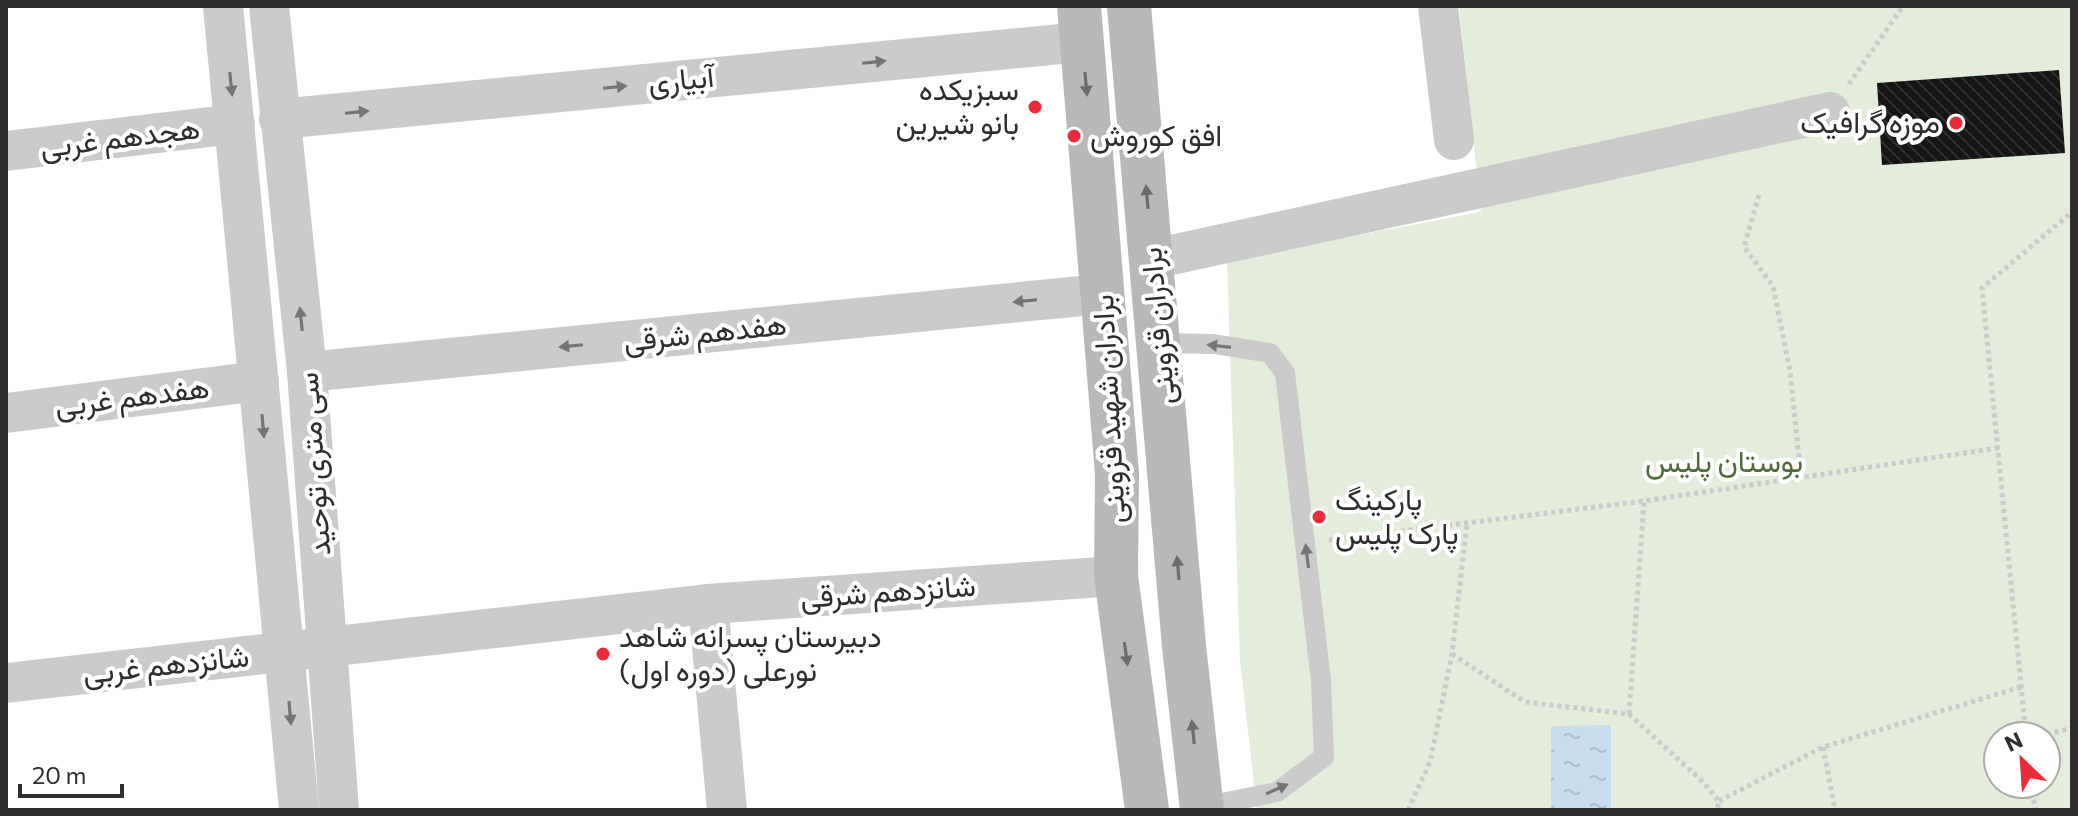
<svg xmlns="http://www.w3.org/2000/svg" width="2078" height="816" font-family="Commissioner,Vazirmatn,sans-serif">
<defs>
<pattern id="water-ripples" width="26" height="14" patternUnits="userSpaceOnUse" patternTransform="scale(2)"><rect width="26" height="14" fill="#c6deed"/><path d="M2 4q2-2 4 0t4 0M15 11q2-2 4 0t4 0" fill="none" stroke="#aabfcc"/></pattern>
<pattern id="building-back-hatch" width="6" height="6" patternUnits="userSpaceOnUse" patternTransform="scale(2)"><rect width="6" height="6" fill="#151515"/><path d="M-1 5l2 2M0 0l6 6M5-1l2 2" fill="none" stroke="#2f2f2f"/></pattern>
</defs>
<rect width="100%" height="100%" fill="#fff"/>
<!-- park -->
<path fill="#e4ecdb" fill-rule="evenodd" d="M1459 6H2072V810H1257L1240 661 1227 260 1481 212ZM1998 736H2046V784H1998Z"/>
<!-- water -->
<polygon fill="url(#water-ripples)" points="1611,725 1611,810 1551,810 1551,726"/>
<!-- building -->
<polygon fill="url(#building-back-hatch)" points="2059,70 2065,153 1882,165 1877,83"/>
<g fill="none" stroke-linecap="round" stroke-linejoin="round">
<!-- path -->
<g stroke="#cbcbcb" stroke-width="5" stroke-dasharray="4 4" stroke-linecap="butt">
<polyline points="1849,84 1903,6"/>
<polyline points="1759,195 1744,247 1773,286 1790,371 1801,478"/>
<polyline points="1329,540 1644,501 1998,448"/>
<polyline points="1452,654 1525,702 1629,714 1702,781 1719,801 1717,810"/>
<polyline points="1629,714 1644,501"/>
<polyline points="2026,736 1982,288 2072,212"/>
<polyline points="2039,736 2072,728"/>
<polyline points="1823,747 1835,810"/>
<polyline points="2030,784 2036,810"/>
<polyline points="1719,801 1823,747 2021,687"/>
<polyline points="1408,810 1430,762 1452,654 1467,523"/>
</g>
<!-- service -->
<polyline stroke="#cbcbcb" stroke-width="20" points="1159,343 1214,344 1270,353 1285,373 1321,681 1324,757 1277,792 1202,807"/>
<!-- minor -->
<g stroke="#cbcbcb" stroke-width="40">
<polyline points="223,6 299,810"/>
<polyline points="269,6 307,372 339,810"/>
<polyline points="1438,6 1454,140"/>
<polyline points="279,119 1082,42"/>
<polyline points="6,151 235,124"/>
<polyline points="1153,259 1830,112"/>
<polyline points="307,372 1102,294"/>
<polyline points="6,413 259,381"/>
<polyline points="708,604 727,810"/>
<polyline points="6,683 708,604 1116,576"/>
</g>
<!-- secondary -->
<g stroke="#b8b8b8" stroke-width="44">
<polyline points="1079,6 1117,474 1116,576 1147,810"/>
<polyline points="1129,6 1184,646 1202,810"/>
</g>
</g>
<!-- one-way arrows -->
<defs><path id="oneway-solid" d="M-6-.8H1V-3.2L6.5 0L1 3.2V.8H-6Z" transform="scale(2)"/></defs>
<g fill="#757575">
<use href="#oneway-solid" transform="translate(874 62) rotate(-6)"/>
<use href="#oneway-solid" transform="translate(231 84) rotate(84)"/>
<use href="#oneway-solid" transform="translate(615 87) rotate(-6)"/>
<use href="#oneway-solid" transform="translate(357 112) rotate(-6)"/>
<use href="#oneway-solid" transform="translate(1025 301) rotate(174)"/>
<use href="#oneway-solid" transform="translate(301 319) rotate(-96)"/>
<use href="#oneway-solid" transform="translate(571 346) rotate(174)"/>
<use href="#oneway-solid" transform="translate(1219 346) rotate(-173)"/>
<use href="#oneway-solid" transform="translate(263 426) rotate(85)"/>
<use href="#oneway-solid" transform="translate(1307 556) rotate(-97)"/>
<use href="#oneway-solid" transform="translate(290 713) rotate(85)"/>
<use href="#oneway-solid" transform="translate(1277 789) rotate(-24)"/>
</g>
<g fill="#6c6c6c">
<use href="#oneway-solid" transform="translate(1086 84) rotate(85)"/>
<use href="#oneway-solid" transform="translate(1147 197) rotate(-95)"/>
<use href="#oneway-solid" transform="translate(1178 568) rotate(-95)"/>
<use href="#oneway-solid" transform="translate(1126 654) rotate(82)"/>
<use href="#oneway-solid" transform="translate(1193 732) rotate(-96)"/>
</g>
<!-- markers -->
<g fill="#eb2a3a" stroke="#fff" stroke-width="3">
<circle cx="1035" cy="107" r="8"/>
<circle cx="1956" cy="123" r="8"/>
<circle cx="1074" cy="136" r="8"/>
<circle cx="1319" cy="517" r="8"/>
<circle cx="603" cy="654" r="8"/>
</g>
<g text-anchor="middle" stroke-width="8" stroke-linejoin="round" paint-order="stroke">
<!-- street labels -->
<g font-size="30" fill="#2e2e2e" stroke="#fff">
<text transform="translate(681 80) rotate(-6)" y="10">آبیاری</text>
<text transform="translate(120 138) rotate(-7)" y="10">هجدهم غربی</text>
<text transform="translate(1158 326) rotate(-95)" y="10">برادران قزوینی</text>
<text transform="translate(705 333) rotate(-6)" y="10">هفدهم شرقی</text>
<text transform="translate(132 397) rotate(-7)" y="10">هفدهم غربی</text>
<text transform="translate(1109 409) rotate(-93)" y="10">برادران شهید قزوینی</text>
<text transform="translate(314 464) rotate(-94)" y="10">سی متری توحید</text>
<text transform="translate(888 592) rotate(-4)" y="10">شانزدهم شرقی</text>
<text transform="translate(166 665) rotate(-6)" y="10">شانزدهم غربی</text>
</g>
<!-- poi labels -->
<g font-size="30" fill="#2e2e2e" stroke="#fff" text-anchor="start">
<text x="1019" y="100" text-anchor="end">سبزیکده<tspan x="1019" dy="34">بانو شیرین</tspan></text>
<text x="1940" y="133" text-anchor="end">موزه گرافیک</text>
<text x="1090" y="146">افق کوروش</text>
<text x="1335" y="510">پارکینگ<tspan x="1335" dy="34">پارک پلیس</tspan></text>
<text x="619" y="647">دبیرستان پسرانه شاهد<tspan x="619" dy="34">نورعلی (دوره اول)</tspan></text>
</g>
<!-- park labels -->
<g font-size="30" fill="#516b3a" stroke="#fff">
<text x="1724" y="472">بوستان پلیس</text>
</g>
</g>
<!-- border -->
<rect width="2078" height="816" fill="none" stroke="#2e2e2e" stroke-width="16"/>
<!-- north arrow -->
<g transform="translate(2022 760) rotate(335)"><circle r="38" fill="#ffffff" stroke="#ababab" stroke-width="2"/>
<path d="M0-6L14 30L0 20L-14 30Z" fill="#eb2a3a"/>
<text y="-12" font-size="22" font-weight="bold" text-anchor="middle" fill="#2e2e2e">N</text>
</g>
<!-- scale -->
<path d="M20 784v12h102v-12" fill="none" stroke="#2e2e2e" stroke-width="4"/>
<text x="32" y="784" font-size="24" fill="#2e2e2e" stroke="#ffffff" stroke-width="6" paint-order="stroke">20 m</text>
</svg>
